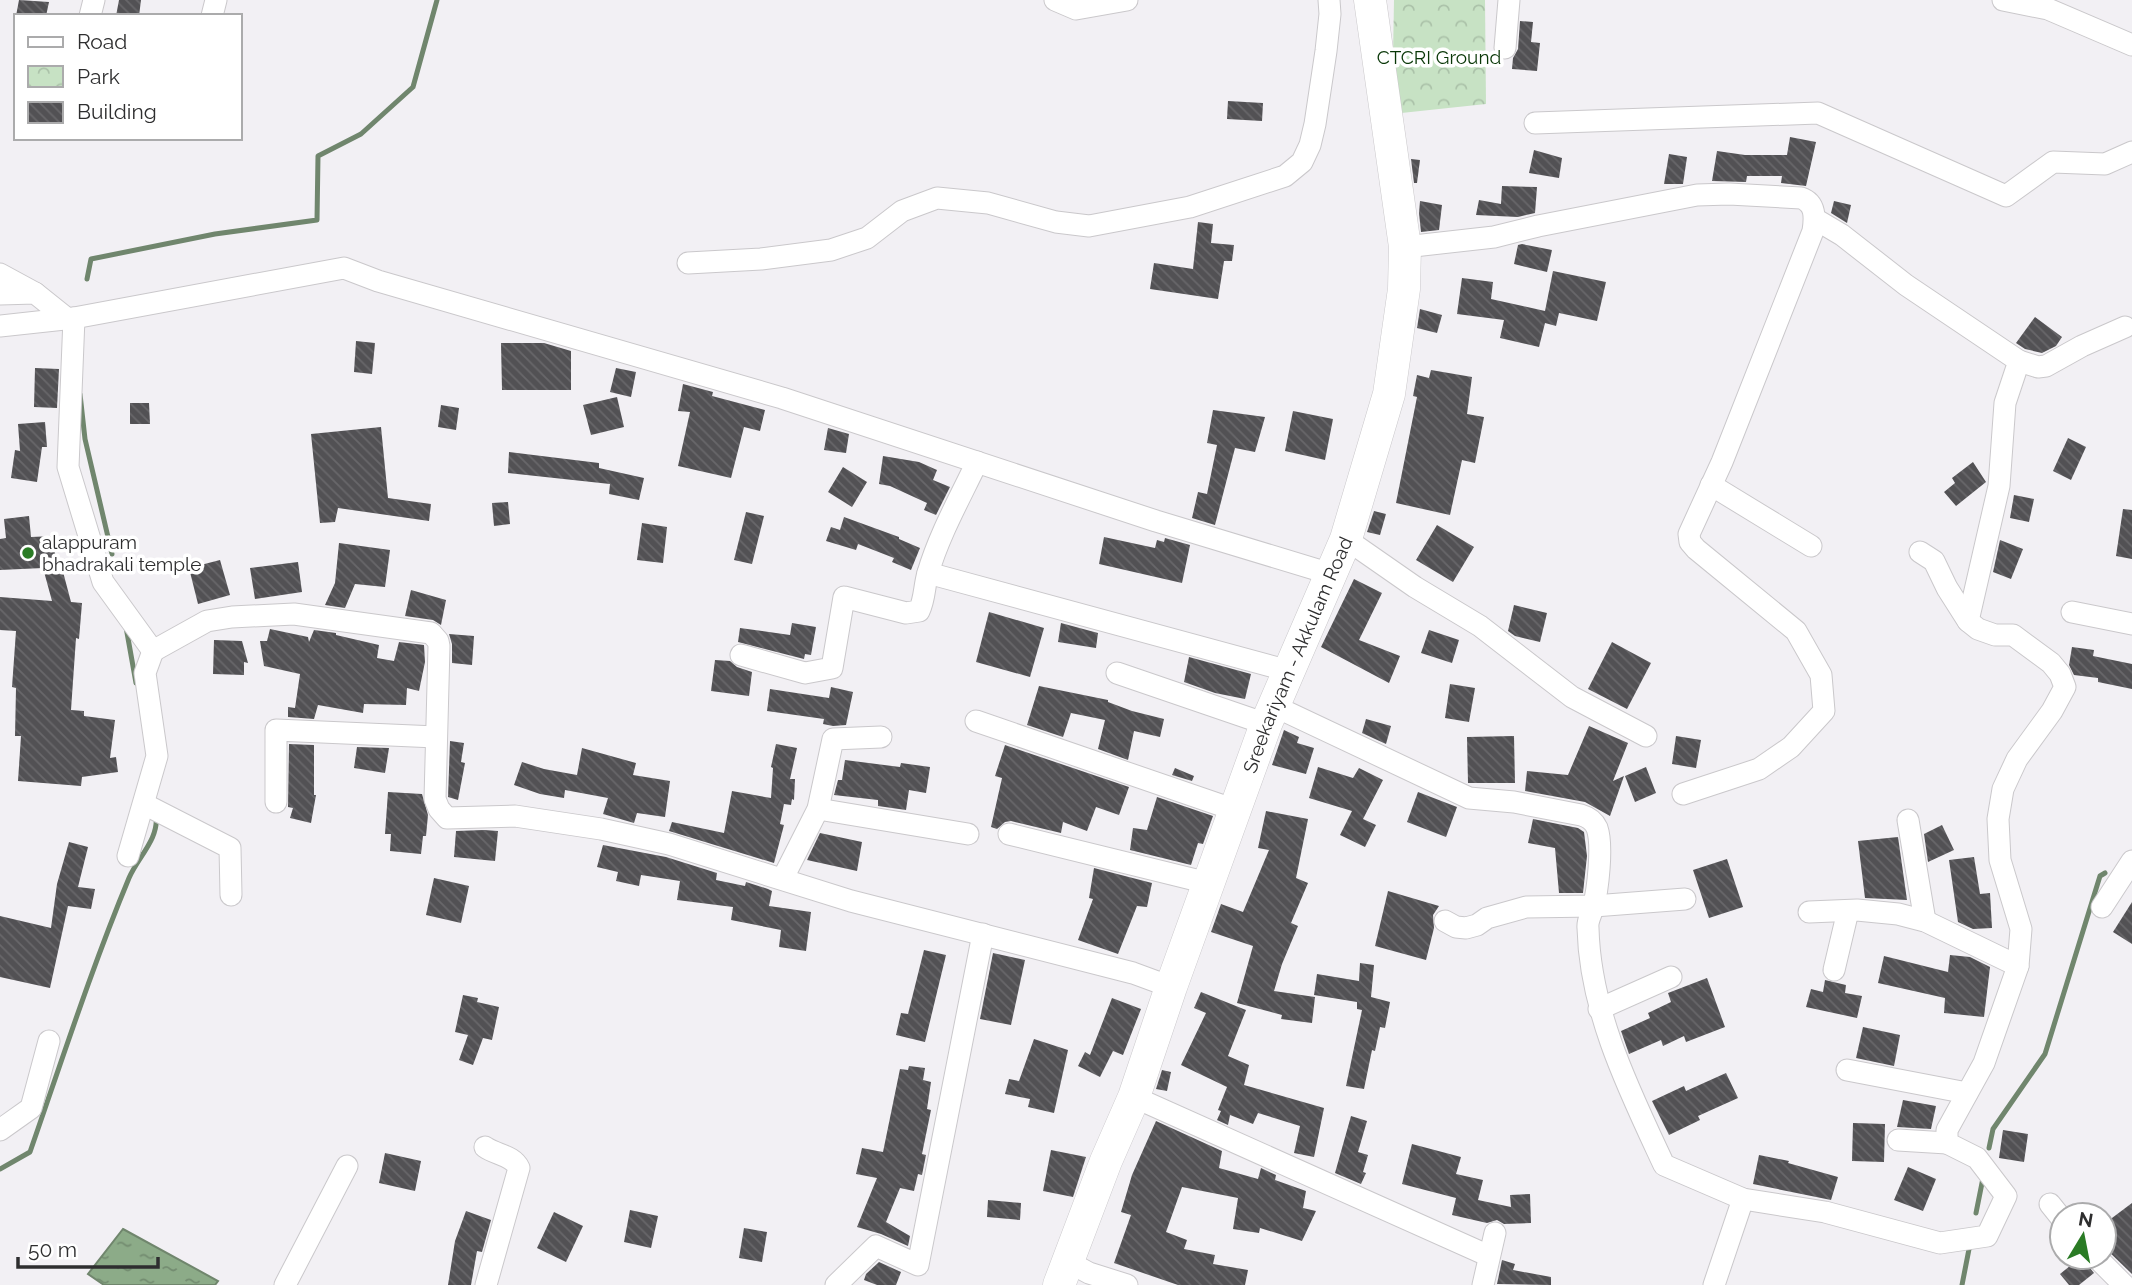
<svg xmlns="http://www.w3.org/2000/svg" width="2132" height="1285" font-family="Raleway,sans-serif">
<defs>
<pattern id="park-crowns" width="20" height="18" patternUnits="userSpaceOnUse" patternTransform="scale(1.75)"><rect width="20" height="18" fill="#c7e2c4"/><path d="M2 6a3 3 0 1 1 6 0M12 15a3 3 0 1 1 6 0" fill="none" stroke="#abc2a9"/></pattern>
<pattern id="water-ripples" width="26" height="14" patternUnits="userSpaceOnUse" patternTransform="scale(1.75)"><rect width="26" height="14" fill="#8cab88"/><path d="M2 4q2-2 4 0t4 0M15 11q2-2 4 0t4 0" fill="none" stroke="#738c70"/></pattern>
<pattern id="building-back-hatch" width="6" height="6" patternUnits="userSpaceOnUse" patternTransform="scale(1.75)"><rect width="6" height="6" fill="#525154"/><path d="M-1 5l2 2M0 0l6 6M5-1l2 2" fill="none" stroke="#68676a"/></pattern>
</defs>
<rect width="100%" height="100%" fill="#f2f0f4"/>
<!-- park -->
<polygon fill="url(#park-crowns)" points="1394,0 1485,0 1486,104 1392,114"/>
<!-- water -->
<polygon fill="url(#water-ripples)" stroke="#70866d" stroke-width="2" points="123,1229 218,1281 215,1285 104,1285 88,1274"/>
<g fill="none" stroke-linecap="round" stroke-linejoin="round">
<!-- stream -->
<g stroke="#70866d" stroke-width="5">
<polyline points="87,279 91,259 215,234 317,220 318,156 361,134 413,87 437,0"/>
<polyline points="80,394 85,439 112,554"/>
<polyline points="126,627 136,683"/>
<polyline points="1989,1148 1993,1129 2045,1054 2100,876 2105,873"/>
<path d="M0 1169 30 1152C62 1060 92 967 129 878 138 857 159 839 156 816"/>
<polyline points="1976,1213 1983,1178"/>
<polyline points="1962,1285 1970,1244"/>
</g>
</g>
<!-- building -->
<g fill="url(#building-back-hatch)">
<polygon points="19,0 49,2 46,16 16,16"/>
<polygon points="119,0 141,0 139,16 116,16"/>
<polygon points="1520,21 1533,22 1531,42 1540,43 1537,71 1512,69 1513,58 1518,49"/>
<polygon points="1228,101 1263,103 1262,121 1227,119"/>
<polygon points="1790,137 1816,142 1806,186 1781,183 1782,176 1747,176 1746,182 1712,181 1717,151 1745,155 1787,155"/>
<polygon points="1534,150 1562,158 1559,178 1529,173"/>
<polygon points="1669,154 1687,157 1683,184 1664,184"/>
<polygon points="1411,159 1420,160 1417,183 1414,183"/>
<polygon points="1502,186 1537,187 1535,213 1518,217 1476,215 1479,200 1501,204"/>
<polygon points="1420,201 1442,205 1439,230 1421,232 1419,213"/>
<polygon points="1834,201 1851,205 1847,223 1831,213"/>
<polygon points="1198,222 1213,224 1211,243 1234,245 1232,261 1224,261 1218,299 1150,289 1154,263 1193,269"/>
<polygon points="1522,244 1552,250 1547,272 1514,264 1518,245"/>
<polygon points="1553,271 1606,282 1597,321 1559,313 1556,326 1545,323 1539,347 1500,338 1504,320 1457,314 1462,278 1493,282 1491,299 1545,311"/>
<polygon points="1420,309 1442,315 1437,333 1417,328"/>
<polygon points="2035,317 2062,337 2056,346 2042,353 2025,349 2016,343"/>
<polygon points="356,341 375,343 372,374 354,372"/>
<polygon points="501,343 544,343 571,351 571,390 502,390"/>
<polygon points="35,368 59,369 57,408 34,407"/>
<polygon points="616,368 636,372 631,397 610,392"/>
<polygon points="1431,370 1472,377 1467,414 1484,417 1475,463 1462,460 1450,515 1396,503 1417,397 1413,396 1417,375 1429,378"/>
<polygon points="683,384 713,392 712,396 765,410 760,431 744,427 731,478 678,466 690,412 678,411"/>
<polygon points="617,397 624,427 591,435 583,405"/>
<polygon points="130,403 149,403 150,424 130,424"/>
<polygon points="441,405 459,408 456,430 438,427"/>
<polygon points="1213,410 1265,417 1255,452 1235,448 1215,525 1192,518 1198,492 1207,494 1217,445 1207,443"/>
<polygon points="1293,411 1333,419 1325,460 1285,451"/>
<polygon points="45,422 47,447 42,447 37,482 11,478 15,450 20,451 18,424"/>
<polygon points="381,427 388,498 431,504 429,521 338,508 335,522 320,523 311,434"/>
<polygon points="828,428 849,434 846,453 824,450"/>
<polygon points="2068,438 2086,447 2071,480 2053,471"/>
<polygon points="509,452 599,463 599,468 644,478 639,500 609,494 610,484 508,473"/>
<polygon points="883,456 919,462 937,470 933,480 950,487 936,515 924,510 927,503 890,486 879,484"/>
<polygon points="1973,462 1986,482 1956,506 1944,492 1955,483 1952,478"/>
<polygon points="843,467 867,482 852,507 828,492"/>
<polygon points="2014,495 2034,499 2029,522 2010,518"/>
<polygon points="508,502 510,524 494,526 492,503"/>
<polygon points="2123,509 2132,510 2132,559 2116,556"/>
<polygon points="1374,511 1386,514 1380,535 1367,532"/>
<polygon points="746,512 764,516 752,564 734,560"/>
<polygon points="29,516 31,537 54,536 56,569 62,568 71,602 82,603 79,639 76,638 71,710 84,711 84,716 115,720 110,758 116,757 118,772 82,777 81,786 18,781 21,736 15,736 16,688 12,687 16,631 0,630 0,597 52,601 43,568 0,570 0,539 6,538 4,519"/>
<polygon points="844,517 899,537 899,539 920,548 911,570 892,562 894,558 858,544 856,550 826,541 831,527 840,530"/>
<polygon points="642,523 667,527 663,563 637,560"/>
<polygon points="1437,525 1474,547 1453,582 1416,560"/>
<polygon points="1104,537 1155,548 1157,540 1164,542 1165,538 1190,545 1182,583 1099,564"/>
<polygon points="2000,540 2023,549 2011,579 1993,572"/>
<polygon points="339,543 390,550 385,587 355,584 345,608 325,605 335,583"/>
<polygon points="220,560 230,595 198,604 189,568"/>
<polygon points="298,562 302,592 255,599 250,568"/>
<polygon points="1354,579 1382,593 1359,640 1400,656 1389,683 1321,647"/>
<polygon points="411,590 446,600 441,625 433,620 405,616"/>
<polygon points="1514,605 1547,613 1540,642 1515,636 1508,631"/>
<polygon points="989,612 1044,628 1030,677 976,662"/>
<polygon points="792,623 816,627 811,655 805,654 804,659 738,642 740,628 790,635"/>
<polygon points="1061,623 1098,633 1096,648 1058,642"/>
<polygon points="270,629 308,637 309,642 314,630 336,633 336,635 379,645 377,658 394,661 399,642 424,645 425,662 419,691 407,688 406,705 364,704 363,713 318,705 314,719 288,717 288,707 295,708 300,674 264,666 260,641 267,641"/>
<polygon points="1429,630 1459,640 1452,663 1421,653"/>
<polygon points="449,634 474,636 472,665 452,663 452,644"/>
<polygon points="214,640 242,641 248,663 244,662 244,675 213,674"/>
<polygon points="1612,642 1651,663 1627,709 1588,689"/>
<polygon points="2072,647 2094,650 2093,656 2132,664 2132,689 2098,682 2098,678 2074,675 2069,665"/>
<polygon points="1189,657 1251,674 1245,699 1215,693 1184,682"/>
<polygon points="715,660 730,661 737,667 752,672 749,696 711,691"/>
<polygon points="1450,684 1475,688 1469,722 1445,718"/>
<polygon points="1039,686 1108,700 1108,702 1132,711 1164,719 1160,737 1134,731 1128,760 1098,749 1105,720 1071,713 1063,737 1027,725"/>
<polygon points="831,687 853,692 846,725 833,726 823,724 824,719 767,711 770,689 829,698"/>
<polygon points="1366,719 1391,726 1386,744 1362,733"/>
<polygon points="1589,726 1628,743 1613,781 1624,776 1610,816 1585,802 1525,791 1527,771 1568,775"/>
<polygon points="1284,730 1299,737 1297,743 1314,748 1306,774 1272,765"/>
<polygon points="1514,736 1515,783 1468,783 1467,737"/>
<polygon points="1676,736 1701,740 1696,768 1672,764"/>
<polygon points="450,741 464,743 461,762 465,763 458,800 448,797"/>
<polygon points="289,744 314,745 314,795 316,795 311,823 290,818 293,808 288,807"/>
<polygon points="776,744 797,748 790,779 795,779 794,800 792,799 791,805 784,804 780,824 784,825 774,863 669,831 672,822 724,833 732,791 771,798 773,768 771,767"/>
<polygon points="1005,745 1129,787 1119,815 1096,807 1087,831 1063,822 1061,833 1011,821 1005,822 997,829 991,827 1002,778 995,776"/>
<polygon points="357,747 389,748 385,773 354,768"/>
<polygon points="582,748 636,763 633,775 670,781 665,817 637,813 634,823 603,814 608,798 565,790 564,798 540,794 514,785 522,762 544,769 577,775"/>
<polygon points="845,760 900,767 901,763 930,767 926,793 909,790 906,810 878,806 878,800 834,795 838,780 842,780"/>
<polygon points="1318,767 1353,778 1359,768 1383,780 1363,819 1376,825 1365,847 1340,835 1352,811 1309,798"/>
<polygon points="1646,767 1656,793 1635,802 1625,776"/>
<polygon points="1175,768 1194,776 1192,781 1172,775"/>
<polygon points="388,792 422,794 428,815 426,836 423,836 421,854 390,851 391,834 385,834"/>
<polygon points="1418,792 1457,807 1446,837 1407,822"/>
<polygon points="1157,797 1213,816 1203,844 1198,843 1191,865 1130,850 1133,828 1147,830"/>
<polygon points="1266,811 1308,819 1296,878 1308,883 1291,923 1298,926 1282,964 1274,991 1315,997 1312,1023 1281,1019 1282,1015 1237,1003 1253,946 1211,932 1221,904 1243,912 1269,850 1258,848"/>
<polygon points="1533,819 1578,828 1584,832 1587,856 1583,893 1559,893 1555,848 1528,843"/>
<polygon points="1942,825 1954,850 1928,862 1924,834"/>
<polygon points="484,830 498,831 495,861 454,857 456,831"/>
<polygon points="820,833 862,842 857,871 807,860"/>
<polygon points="1898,837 1907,900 1865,898 1858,841"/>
<polygon points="69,842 88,847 78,887 95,889 91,909 68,906 50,988 0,977 0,916 51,928 57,884"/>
<polygon points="603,845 666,857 717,873 716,880 745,886 746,882 768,889 772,891 769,906 811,912 806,951 779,947 781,930 731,920 733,907 677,900 680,881 641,875 639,886 616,881 618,872 597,867"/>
<polygon points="1974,857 1980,894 1990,893 1992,928 1973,929 1958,922 1949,860"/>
<polygon points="1727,859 1743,907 1709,918 1693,870"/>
<polygon points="1094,868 1152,883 1147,907 1137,906 1118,954 1078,940 1093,899 1089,898"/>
<polygon points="434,878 469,886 461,923 426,915"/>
<polygon points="1388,891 1439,906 1433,915 1434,928 1426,960 1375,946"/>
<polygon points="2132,902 2132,944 2113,932"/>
<polygon points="924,950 946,955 925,1042 896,1035 901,1013 908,1014"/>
<polygon points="993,953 1025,960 1011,1025 980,1019"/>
<polygon points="1950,955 1970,957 1990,967 1984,1017 1944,1013 1945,998 1878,983 1884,956 1948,972"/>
<polygon points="1360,963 1374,965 1371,997 1390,1002 1385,1028 1380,1027 1375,1051 1372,1050 1364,1089 1346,1086 1362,1010 1357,1009 1357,1002 1314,995 1317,974 1359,981"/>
<polygon points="1707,978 1725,1027 1686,1042 1684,1036 1663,1046 1661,1040 1629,1054 1621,1031 1650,1018 1648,1013 1671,1002 1668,993"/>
<polygon points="1825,980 1846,985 1845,993 1862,996 1857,1018 1806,1007 1811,989 1823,992"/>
<polygon points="1201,992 1246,1010 1228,1056 1249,1065 1244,1085 1324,1108 1314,1157 1294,1153 1300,1126 1258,1113 1253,1124 1230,1115 1228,1125 1217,1120 1221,1111 1218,1110 1227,1087 1181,1065 1206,1013 1194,1008"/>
<polygon points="463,995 478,998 477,1002 499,1007 492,1040 483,1038 473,1065 459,1060 468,1035 455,1032"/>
<polygon points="1112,998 1141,1009 1123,1055 1113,1051 1100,1077 1078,1066 1085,1052 1090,1055"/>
<polygon points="1863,1027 1900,1035 1894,1066 1856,1058"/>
<polygon points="1034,1039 1068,1050 1054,1113 1028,1107 1030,1099 1005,1094 1009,1079 1019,1081"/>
<polygon points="909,1066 925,1068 923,1080 931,1082 927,1109 931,1110 922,1154 926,1155 922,1175 918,1174 914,1191 900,1188 886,1222 910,1236 908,1246 881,1234 857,1227 877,1178 856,1174 862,1148 883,1152 900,1069 908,1070"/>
<polygon points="1162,1070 1171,1072 1167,1091 1156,1089"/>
<polygon points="1726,1073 1738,1098 1698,1116 1700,1120 1669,1135 1652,1101 1684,1086 1686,1091"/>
<polygon points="1903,1100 1936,1106 1931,1129 1897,1127"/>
<polygon points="1351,1116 1367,1121 1358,1152 1368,1155 1363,1172 1366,1173 1361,1184 1335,1173"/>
<polygon points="1156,1121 1222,1151 1219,1168 1258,1179 1261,1168 1276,1175 1275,1180 1306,1191 1303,1208 1316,1211 1302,1241 1260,1228 1259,1233 1233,1229 1238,1198 1182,1187 1166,1232 1187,1240 1184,1249 1215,1255 1213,1264 1248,1270 1245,1285 1178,1285 1114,1263 1131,1215 1121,1212 1132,1175"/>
<polygon points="1853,1123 1885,1124 1884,1162 1852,1161"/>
<polygon points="2003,1130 2028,1134 2024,1162 1999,1158"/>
<polygon points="1412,1144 1461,1157 1456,1174 1483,1180 1478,1200 1511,1207 1510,1195 1530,1194 1531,1223 1504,1224 1497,1220 1487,1223 1452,1215 1456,1198 1402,1184"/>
<polygon points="1051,1150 1086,1157 1073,1197 1043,1191"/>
<polygon points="385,1153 421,1161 415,1191 379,1183"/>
<polygon points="1759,1155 1789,1161 1788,1163 1838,1177 1831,1200 1753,1184"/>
<polygon points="1908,1167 1936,1179 1923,1211 1894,1200"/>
<polygon points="988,1200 1021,1203 1020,1220 987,1217"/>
<polygon points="2132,1203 2132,1274 2104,1247 2104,1224"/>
<polygon points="630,1210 658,1216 651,1248 624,1242"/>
<polygon points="466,1211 491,1220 482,1252 477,1251 471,1285 448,1285 455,1241"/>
<polygon points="554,1212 583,1226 566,1262 537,1248"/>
<polygon points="744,1228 767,1232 762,1262 739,1258"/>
<polygon points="2081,1257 2094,1273 2079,1285 2069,1285 2060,1274"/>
<polygon points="1502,1260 1515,1264 1513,1270 1551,1277 1551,1285 1497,1284"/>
<polygon points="879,1262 901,1272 896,1285 877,1285 864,1280 866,1274"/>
</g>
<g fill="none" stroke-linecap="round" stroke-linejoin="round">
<defs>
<g id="street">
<polyline points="1055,0 1076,9 1127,0"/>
<polyline points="2003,0 2048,9 2132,45"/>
<polyline points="90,16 94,0"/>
<polyline points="212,16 216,0"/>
<polyline points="1505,48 1509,0"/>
<polyline points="1535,123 1818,113 2006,196 2053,162 2105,164 2132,152"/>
<polyline points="1815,219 1842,235 1906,285 2019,361 2005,403 1999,486 1968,621"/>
<path d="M1405 247 1494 237 1538 226 1697 195 1729 194 1801 198C1816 203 1815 218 1813 231L1722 462 1689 534 1690 542 1696 549 1796 631 1821 675 1824 711 1791 747 1759 769 1683 794"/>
<polyline points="688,263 761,259 831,250 867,238 902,211 937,198 988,203 1056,222 1089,226 1190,207 1285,176 1302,162 1310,145 1315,124 1326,51 1330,14 1329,0"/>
<polyline points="0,274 35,293"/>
<polyline points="0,294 35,293 65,317"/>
<polyline points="0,326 74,318"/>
<polyline points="2019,361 2038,367 2046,366 2082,346 2125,327"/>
<polyline points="1711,485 1811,546"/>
<polyline points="1346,539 1415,587 1480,626 1572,697 1646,736"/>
<polyline points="928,573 1289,671"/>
<polyline points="2072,612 2132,624"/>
<path d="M741 655 805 673 832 668 844 597 906 613 919 611C925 599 924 586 928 573 939 535 960 498 977 462"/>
<polyline points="1117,673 1266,724"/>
<path d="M1274 706 1469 798 1514 802 1581 815C1588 817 1594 821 1597 828 1603 845 1598 890 1593 908 1591 915 1587 921 1588 928 1590 1012 1629 1090 1664 1165L1743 1199 1825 1212 1940 1243 1987 1236 2006 1196 1977 1158 1947 1143V1130L1984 1063 2018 966 2021 929 2000 860 1998 819 2003 789 2017 759 2052 711 2065 687 2060 674 2051 663 2013 635H1995L1978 629 1968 621 1947 588 1934 561 1920 552"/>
<polyline points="976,721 1235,810"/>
<polyline points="276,802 276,730 436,737"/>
<polyline points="144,804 230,848 231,895"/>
<polyline points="818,809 968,834"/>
<polyline points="1908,820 1925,921"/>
<polyline points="1009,834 1208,883"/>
<polyline points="128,856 157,756 145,673 153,651"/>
<polyline points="783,878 818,809 833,739 881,737"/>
<polyline points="2102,907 2132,861"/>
<polyline points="1809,912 1857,910 1898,914 1925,921 2018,966"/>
<polyline points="1445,921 1456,927 1466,928 1477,925 1487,918 1526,907 1594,906 1685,899"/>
<polyline points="1834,970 1848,911"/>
<polyline points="1171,987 1133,973 851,901 669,844 601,829 515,816 447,818 439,809 435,799 439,646 438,641 431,633 294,614 232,617 207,621 153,651 103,582 68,467 74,318 344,268 378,281 782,398 1156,521 1331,574"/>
<polyline points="1599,1009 1671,977"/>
<polyline points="1847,1070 1967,1093"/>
<polyline points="1134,1097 1489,1256"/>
<polyline points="0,1130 31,1108 49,1041"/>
<polyline points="1898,1140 1947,1143"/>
<path d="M485 1147C496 1155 513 1155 519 1168L486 1285"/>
<polyline points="2050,1204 2062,1219"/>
<polyline points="2096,1257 2124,1285"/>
<polyline points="1067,1261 1089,1273 1127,1285"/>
<polyline points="285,1285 347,1166"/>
<polyline points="836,1285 876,1246 918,1265 983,934"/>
<polyline points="1483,1285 1495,1233"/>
<polyline points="1714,1285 1743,1199"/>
</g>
<g id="secondary">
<path id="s1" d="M1059 1285 1106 1161 1134 1097 1171 987 1266 724 1346 539 1389 394 1404 289 1405 247 1370 0"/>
</g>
</defs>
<!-- street casing -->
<use href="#street" stroke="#cac8cb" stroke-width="23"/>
<!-- secondary casing -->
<use href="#secondary" stroke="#cac8cb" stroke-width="33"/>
<!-- street -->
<use href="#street" stroke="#fff" stroke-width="21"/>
<!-- secondary -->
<use href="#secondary" stroke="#fff" stroke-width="32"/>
</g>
<!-- markers -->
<circle fill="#2a7b25" stroke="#fff" stroke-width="2.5" cx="28" cy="553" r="7"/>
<g text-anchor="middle" stroke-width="7" stroke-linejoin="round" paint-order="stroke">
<!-- park labels -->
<g font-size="19" fill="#093707" stroke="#fff">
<text x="1439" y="64">CTCRI Ground</text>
</g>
<!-- poi labels -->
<g font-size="19" fill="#2e2e2f" stroke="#fff" text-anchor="start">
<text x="42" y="549">alappuram<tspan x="42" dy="22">bhadrakali temple</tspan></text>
</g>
<!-- street labels -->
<g font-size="19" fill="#2e2e2f" stroke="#fff">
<text dy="7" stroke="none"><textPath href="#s1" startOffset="674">Sreekariyam - Akkulam Road</textPath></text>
</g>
</g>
<!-- legend -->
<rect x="14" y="14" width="228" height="126" fill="#ffffff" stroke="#ababac" stroke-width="2"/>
<rect x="28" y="37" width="35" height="10" fill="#ffffff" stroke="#ababac" stroke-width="2"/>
<text x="77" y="49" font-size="21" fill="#2e2e2f">Road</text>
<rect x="28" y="66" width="35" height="21" fill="url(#park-crowns)" stroke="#ababac" stroke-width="2"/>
<text x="77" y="84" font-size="21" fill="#2e2e2f">Park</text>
<rect x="28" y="102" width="35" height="21" fill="url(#building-back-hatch)" stroke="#ababac" stroke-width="2"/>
<text x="77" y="119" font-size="21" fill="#2e2e2f">Building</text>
<!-- north arrow -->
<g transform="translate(2083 1236) rotate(10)"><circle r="33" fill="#ffffff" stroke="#ababac" stroke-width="2"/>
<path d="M0-5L12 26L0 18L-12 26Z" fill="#2a7b25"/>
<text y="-10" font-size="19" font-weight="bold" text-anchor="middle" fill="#2e2e2f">N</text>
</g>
<!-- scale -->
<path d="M18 1257v10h140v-10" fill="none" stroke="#2e2e2f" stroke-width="3.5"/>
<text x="28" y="1257" font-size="21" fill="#2e2e2f" stroke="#ffffff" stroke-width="5" paint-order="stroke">50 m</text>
</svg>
